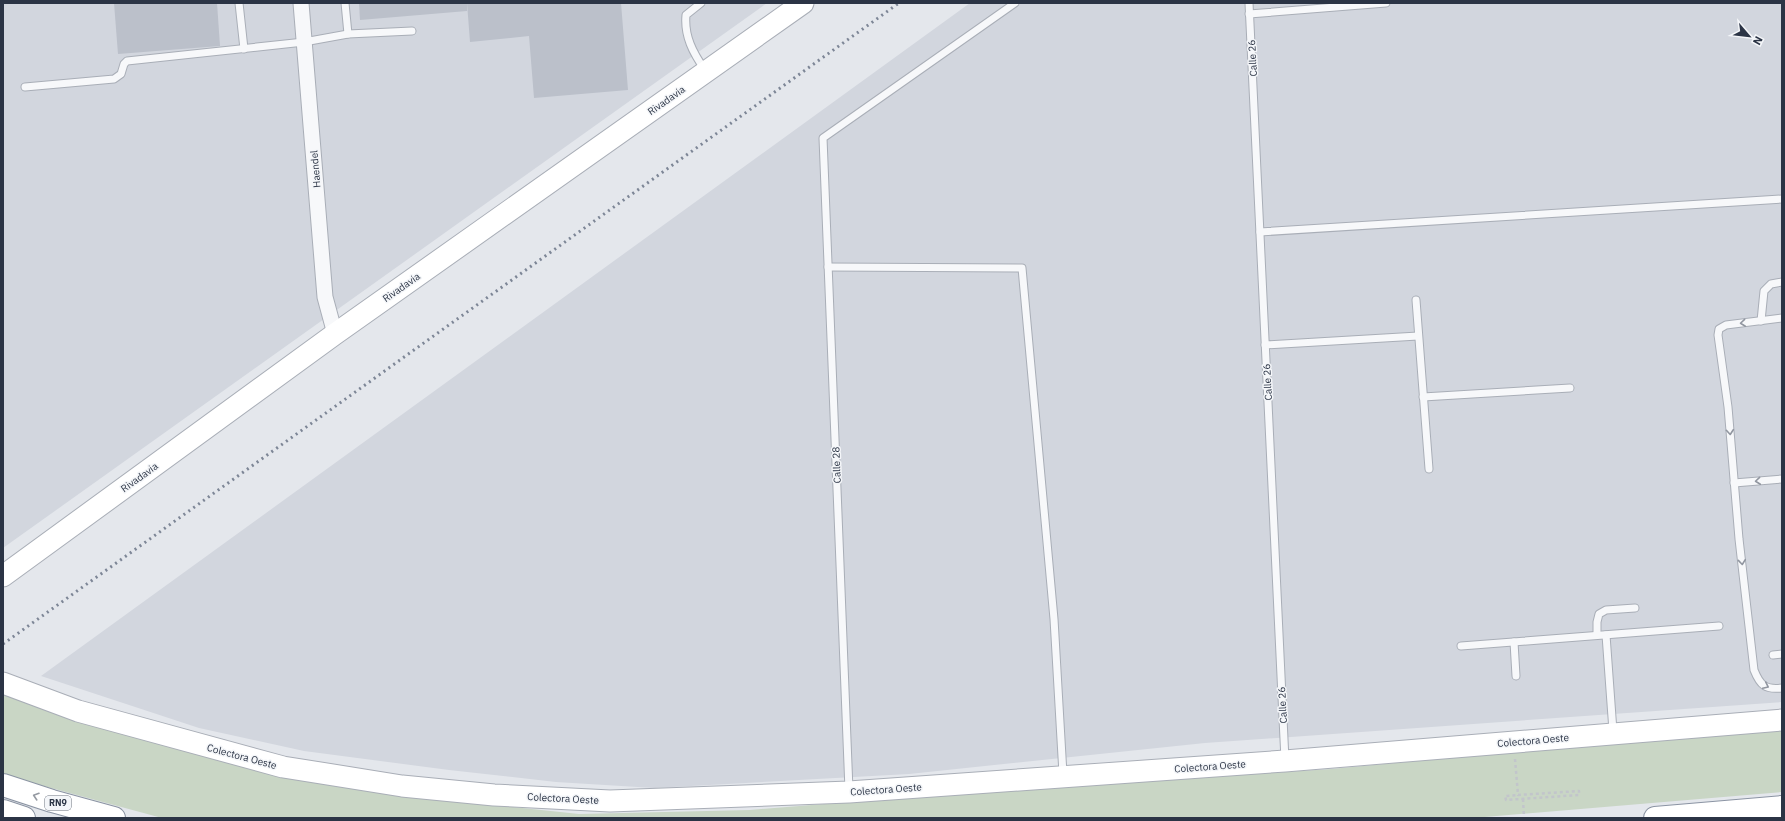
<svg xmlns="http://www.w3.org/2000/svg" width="1785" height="821" font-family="'IBM Plex Sans',sans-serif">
<rect width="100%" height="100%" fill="#e4e7ec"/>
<!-- built -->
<g fill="#d2d6de">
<polygon points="3,3 767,3 3,548"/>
<polygon points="970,3 1782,3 1782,702 1205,743 909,774 654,788 556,782 449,770 304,751 199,728 41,676"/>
</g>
<!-- green -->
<polygon fill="#c9d6c5" points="3,694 82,723 247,768 401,795 579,814 750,810 973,792 1331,769 1576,746 1782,729 1782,792 1473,818 162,818 3,775"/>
<!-- building -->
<g fill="#bbc0ca">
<polygon points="114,3 217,3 220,46 118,54"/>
<polygon points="359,3 467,3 467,11 360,20"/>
<polygon points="467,3 621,3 628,90 534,98 529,36 470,42"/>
</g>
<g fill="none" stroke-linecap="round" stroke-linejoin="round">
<defs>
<g id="lane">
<polyline points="239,3 244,49"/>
<polyline points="345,3 348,34"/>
<path d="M701 3 686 15C684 36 693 53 705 70"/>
<polyline points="1249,3 1285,760"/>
<polyline points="1249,14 1386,3"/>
<polyline points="25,87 114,79 121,74 124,64 127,61 304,42 348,34 412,31"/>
<polyline points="1260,232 1782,199"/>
<polyline points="828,267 1022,268 1054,619 1063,774"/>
<polyline points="1416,300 1429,469"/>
<path d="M1782 318 1726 325 1719 329 1718 335 1728 407 1739 539 1754 670C1760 685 1765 690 1782 688"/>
<polyline points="1761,321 1764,291 1771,284 1782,282"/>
<polyline points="1265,345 1418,336"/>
<polyline points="1423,397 1570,388"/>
<polyline points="1734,483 1782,479"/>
<polyline points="1597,635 1597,622 1599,614 1606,610 1635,608"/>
<polyline points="1606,635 1613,731"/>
<polyline points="1514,642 1516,676"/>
<polyline points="1461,646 1719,626"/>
<polyline points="1773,655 1782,654"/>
<polyline points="849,790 823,138 1015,3"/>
</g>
<polyline id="street" points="301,3 325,297 335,334"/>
<g id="secondary">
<polyline points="3,576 335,334 803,3"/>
<polyline points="3,683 78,711 283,767 402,786 494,795 610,801 849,792 1285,761 1782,720"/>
</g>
<g id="highway">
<polyline points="3,785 52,801 114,818"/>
<polyline points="3,811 24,818"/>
<polyline points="1655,818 1782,807"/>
</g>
</defs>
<!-- lane casing -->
<use href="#lane" stroke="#a9aeb7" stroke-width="9"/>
<!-- street casing -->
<use href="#street" stroke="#a9aeb7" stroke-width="17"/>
<!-- secondary casing -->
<use href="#secondary" stroke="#a9aeb7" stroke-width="23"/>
<!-- highway casing -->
<use href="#highway" stroke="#8b94a3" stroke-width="24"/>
<!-- path -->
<g stroke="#c2c5cb" stroke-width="2.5" stroke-dasharray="3 3" stroke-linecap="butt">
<polyline points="1515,759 1518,795 1579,791 1579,795 1506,800 1505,796 1518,795"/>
<polyline points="1523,799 1524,818"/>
</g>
<!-- lane -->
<use href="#lane" stroke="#f7f8fa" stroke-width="7"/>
<!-- street -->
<use href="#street" stroke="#f7f8fa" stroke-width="15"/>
<!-- secondary -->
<use href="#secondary" stroke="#fff" stroke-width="21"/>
<!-- highway -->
<use href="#highway" stroke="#fff" stroke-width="22"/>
<!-- rail -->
<polyline stroke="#7d8696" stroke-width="3" stroke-dasharray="2 4" stroke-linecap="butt" points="3,644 899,3"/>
</g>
<!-- one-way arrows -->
<defs><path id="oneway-chevron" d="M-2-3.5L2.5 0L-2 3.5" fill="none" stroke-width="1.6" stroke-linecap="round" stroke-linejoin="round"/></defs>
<g stroke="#9196a0">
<use href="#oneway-chevron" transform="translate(1743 323) rotate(174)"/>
<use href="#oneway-chevron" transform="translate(1730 432) rotate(85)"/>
<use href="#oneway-chevron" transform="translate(1758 481) rotate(174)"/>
<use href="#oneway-chevron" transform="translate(1742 562) rotate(84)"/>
<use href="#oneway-chevron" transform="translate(1766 686) rotate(25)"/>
</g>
<use stroke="#959aa2" href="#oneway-chevron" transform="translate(36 796) rotate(-162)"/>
<g text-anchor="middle" stroke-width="3" stroke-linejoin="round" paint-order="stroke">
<!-- shield labels -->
<rect fill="#f4f6f9" stroke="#676e7b" stroke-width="1" x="45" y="796" width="26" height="14" rx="3"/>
<g font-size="9" font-weight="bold" fill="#2b3445">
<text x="58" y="806">RN9</text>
</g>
<!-- street labels -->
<g font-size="10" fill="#2b3445" stroke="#f4f6f9">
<text transform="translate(1252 58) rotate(-93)" y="4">Calle 26</text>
<text transform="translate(666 100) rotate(-35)" y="4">Rivadavia</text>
<text transform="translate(315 169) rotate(-95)" y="4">Haendel</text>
<text transform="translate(401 287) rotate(-35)" y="4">Rivadavia</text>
<text transform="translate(1267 382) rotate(-93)" y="4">Calle 26</text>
<text transform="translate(836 465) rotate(-92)" y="4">Calle 28</text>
<text transform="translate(139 477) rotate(-36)" y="4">Rivadavia</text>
<text transform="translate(1282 705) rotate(-93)" y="4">Calle 26</text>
<text transform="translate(1533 740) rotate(-5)" y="4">Colectora Oeste</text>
<text transform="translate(242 756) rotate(15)" y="4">Colectora Oeste</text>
<text transform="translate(1210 766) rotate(-4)" y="4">Colectora Oeste</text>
<text transform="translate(886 789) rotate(-4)" y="4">Colectora Oeste</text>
<text transform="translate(563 798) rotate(3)" y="4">Colectora Oeste</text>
</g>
</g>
<!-- border -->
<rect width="1785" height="821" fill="none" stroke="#2b3445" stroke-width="8"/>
<!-- north arrow -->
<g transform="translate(1749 36) rotate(118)" stroke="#f4f6f9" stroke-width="3" paint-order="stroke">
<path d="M0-3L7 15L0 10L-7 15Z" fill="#2b3445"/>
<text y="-6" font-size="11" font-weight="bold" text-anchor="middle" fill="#2b3445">N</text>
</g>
</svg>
